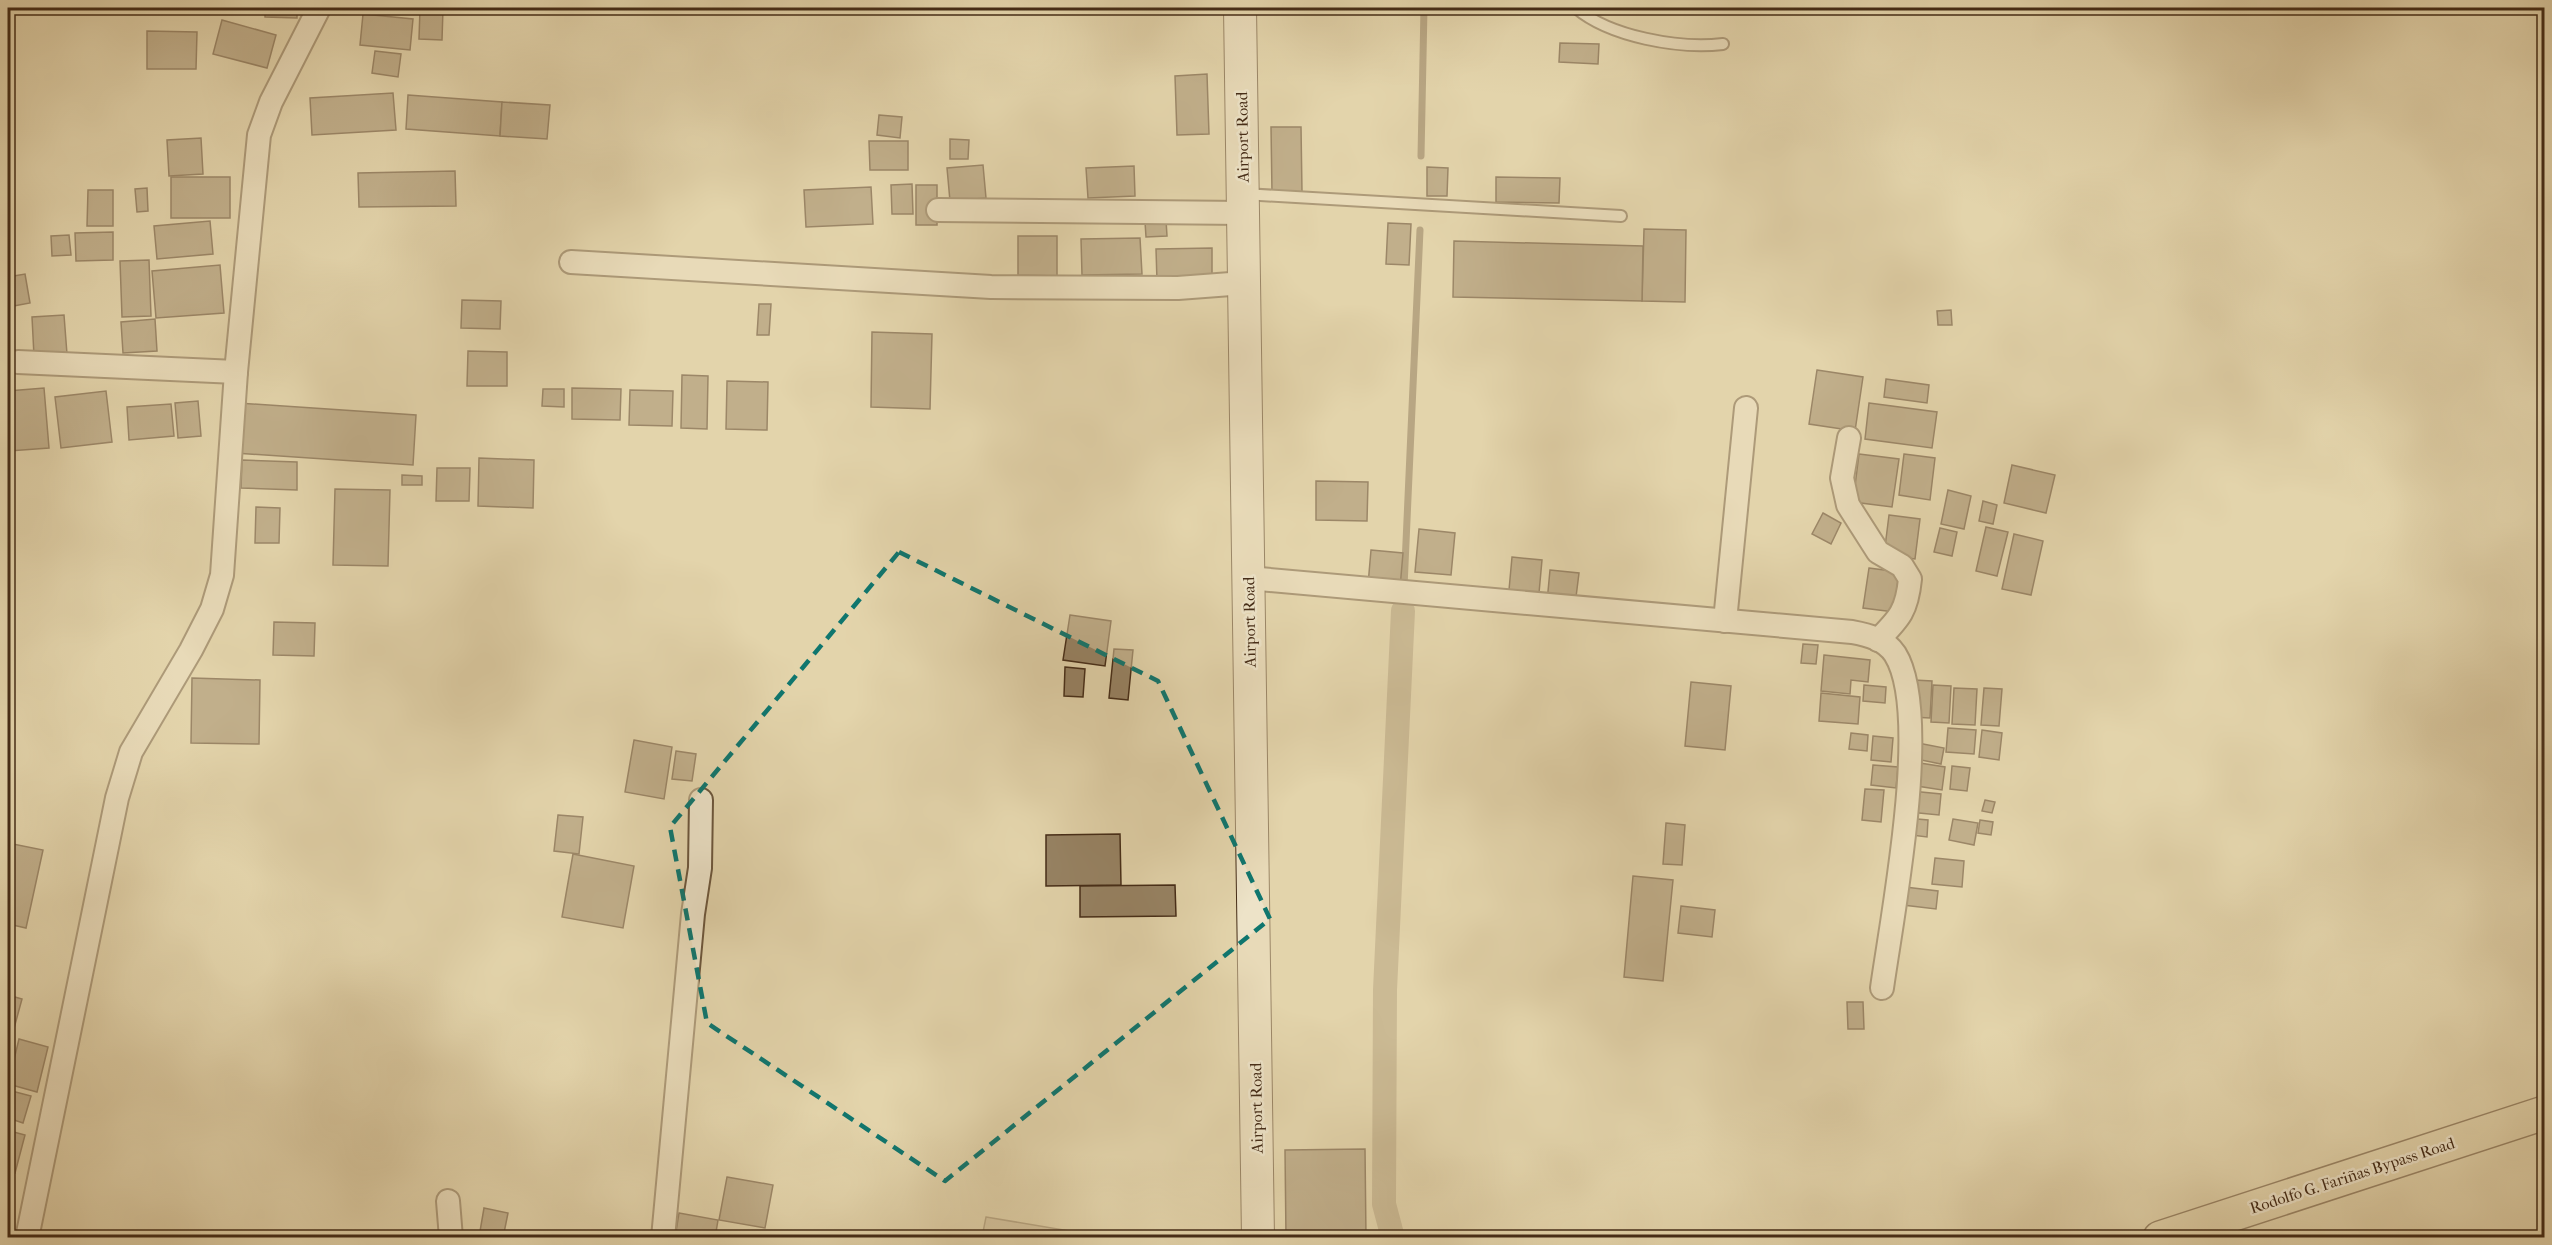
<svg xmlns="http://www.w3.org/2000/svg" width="2552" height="1245" font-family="'IM FELL French Canon',serif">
<rect width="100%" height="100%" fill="#e3d4ab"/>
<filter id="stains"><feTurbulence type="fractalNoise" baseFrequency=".00333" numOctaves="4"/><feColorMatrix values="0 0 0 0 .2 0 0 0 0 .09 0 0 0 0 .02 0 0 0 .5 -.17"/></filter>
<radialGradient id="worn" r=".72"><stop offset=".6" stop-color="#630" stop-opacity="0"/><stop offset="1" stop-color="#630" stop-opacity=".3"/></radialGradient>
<!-- green -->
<polygon fill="#c8b792" stroke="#867254" stroke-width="1.5" points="986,1217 1105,1237 982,1237"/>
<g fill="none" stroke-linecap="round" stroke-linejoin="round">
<!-- stream -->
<g stroke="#836f52" stroke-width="7">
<polyline points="1421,156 1424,8"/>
<polyline points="1404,587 1420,230"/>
</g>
<!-- canal -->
<polyline stroke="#ad9b79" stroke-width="24" points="1393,1238 1384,1204 1385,990 1403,611"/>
</g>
<!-- building -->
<g fill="#978364" stroke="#452c17" stroke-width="1.5">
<polygon points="265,8 297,8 297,18 265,17"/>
<polygon points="335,8 370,8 369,12"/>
<polygon points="420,9 443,9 442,40 419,39"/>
<polygon points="363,14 413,19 410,50 360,45"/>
<polygon points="222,20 276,35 267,68 213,54"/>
<polygon points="147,31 197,32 196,69 147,69"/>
<polygon points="1560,43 1599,44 1598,64 1559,62"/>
<polygon points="375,51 401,54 398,77 372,73"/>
<polygon points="1207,74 1209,134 1177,135 1175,76"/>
<polygon points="393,93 396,130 312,135 310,98"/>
<polygon points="408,95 502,102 500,136 406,129"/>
<polygon points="502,102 550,105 547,139 500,136"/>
<polygon points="879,115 902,117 900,138 877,135"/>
<polygon points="1271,127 1301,127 1302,192 1272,193"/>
<polygon points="201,138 203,174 169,176 167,140"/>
<polygon points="950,139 969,140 968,159 950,159"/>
<polygon points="869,141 908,141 908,170 870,170"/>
<polygon points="983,165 986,198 950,201 947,168"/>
<polygon points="1134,166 1135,196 1088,198 1086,168"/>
<polygon points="1427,167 1448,168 1447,196 1427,196"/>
<polygon points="455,171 456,206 359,207 358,173"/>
<rect x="171" y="177" width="59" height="41"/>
<polygon points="1496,177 1560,178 1559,203 1496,202"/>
<polygon points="912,184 913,214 892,214 891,185"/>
<rect x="916" y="185" width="21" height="40"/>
<polygon points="871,187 873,224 806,227 804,190"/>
<polygon points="147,188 148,211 137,212 135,189"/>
<polygon points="88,190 113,190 113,226 87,226"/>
<polygon points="1166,220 1167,236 1146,237 1145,222"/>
<polygon points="210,221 213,254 157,259 154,226"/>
<polygon points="1388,223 1411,224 1409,265 1386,264"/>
<polygon points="1644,229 1686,230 1685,302 1642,301"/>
<polygon points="113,232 113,260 76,261 75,233"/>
<polygon points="69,235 71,255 52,256 51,236"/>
<polygon points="1018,236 1057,236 1057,276 1018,275"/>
<polygon points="1140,238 1142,274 1082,275 1081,239"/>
<polygon points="1454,241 1643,246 1642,301 1453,297"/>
<polygon points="1212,248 1212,279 1157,281 1156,249"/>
<polygon points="149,260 151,316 122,317 120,261"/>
<polygon points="220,265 224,313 156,318 152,271"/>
<polygon points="25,274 30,303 8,307 8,277"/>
<polygon points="462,300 501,301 500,329 461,328"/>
<polygon points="759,304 771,304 769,335 757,335"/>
<polygon points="1951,310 1952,325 1938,325 1937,311"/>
<polygon points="64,315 67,354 34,356 32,317"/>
<polygon points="155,319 157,351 123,353 121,322"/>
<polygon points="872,332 932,334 930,409 871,407"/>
<polygon points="468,351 507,352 507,386 467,386"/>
<polygon points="1817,370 1863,377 1855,431 1809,424"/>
<polygon points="682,375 708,376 707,429 681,428"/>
<polygon points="1886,379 1929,385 1927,403 1884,397"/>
<polygon points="727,381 768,382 767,430 726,429"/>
<polygon points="44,388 49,448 9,451 8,391"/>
<polygon points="572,388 621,389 620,420 572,419"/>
<polygon points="543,389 564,389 564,407 542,406"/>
<polygon points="630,390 673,391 672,426 629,425"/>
<polygon points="106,391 112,442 61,448 55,397"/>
<polygon points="198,401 201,436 178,438 175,403"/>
<polygon points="238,403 416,415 413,465 235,453"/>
<polygon points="1869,403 1937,412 1932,448 1865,439"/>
<polygon points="171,404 174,436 129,440 127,407"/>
<polygon points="1859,454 1899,459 1892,507 1853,502"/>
<polygon points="1904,454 1935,458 1930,500 1899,495"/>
<polygon points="479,458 534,460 533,508 478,506"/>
<polygon points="242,460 297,462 297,490 241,488"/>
<polygon points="2012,465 2055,475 2046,513 2004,503"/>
<polygon points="437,468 470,468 469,501 436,501"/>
<polygon points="402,475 422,476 422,485 402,485"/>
<polygon points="1316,481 1368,482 1367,521 1316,520"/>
<polygon points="335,489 390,490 388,566 333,565"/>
<polygon points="1948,490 1971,496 1964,529 1941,524"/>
<polygon points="1983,501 1997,505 1993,524 1979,521"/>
<polygon points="256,507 280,508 279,543 255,543"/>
<polygon points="1823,513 1841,523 1831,544 1812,534"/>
<polygon points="1889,515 1920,519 1915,559 1884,555"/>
<polygon points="1986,527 2008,532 1997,576 1976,571"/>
<polygon points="1940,528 1957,532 1952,556 1934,552"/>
<polygon points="1419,529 1455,533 1451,575 1415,572"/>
<polygon points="2014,534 2043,541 2031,595 2002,589"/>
<polygon points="1371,550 1403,553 1400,588 1368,585"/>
<polygon points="1512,557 1542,560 1539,593 1509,590"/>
<polygon points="1869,568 1899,572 1894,612 1863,608"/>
<polygon points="1550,570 1579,573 1575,605 1547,602"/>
<polygon points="1070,615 1111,621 1105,666 1063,660"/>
<polygon points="274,622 315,623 314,656 273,655"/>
<polygon points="1803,644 1818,645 1816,664 1801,663"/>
<polygon points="1114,649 1133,650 1128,700 1109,698"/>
<polygon points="1824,655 1870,660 1868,682 1851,680 1850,694 1821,691"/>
<polygon points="1065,667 1085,669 1083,697 1064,696"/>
<polygon points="192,678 260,680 259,744 191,743"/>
<polygon points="1914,680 1932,681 1930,718 1911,717"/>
<polygon points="1691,682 1731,686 1725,750 1685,746"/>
<polygon points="1864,685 1886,687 1885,703 1863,701"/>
<polygon points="1933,685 1951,686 1949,723 1931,722"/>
<polygon points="1954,688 1977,689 1975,725 1952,724"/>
<polygon points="1984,688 2002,689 1999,726 1981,725"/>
<polygon points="1821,693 1860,697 1858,724 1819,721"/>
<polygon points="1948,728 1976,730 1974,754 1946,752"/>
<polygon points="1982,730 2002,733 1999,760 1979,757"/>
<polygon points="1851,733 1868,735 1867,751 1849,749"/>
<polygon points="1873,736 1893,738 1891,762 1871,760"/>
<polygon points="634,740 672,747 664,799 625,792"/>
<polygon points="1918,743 1944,748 1941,764 1916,759"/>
<polygon points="676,751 696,754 692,781 672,779"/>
<polygon points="1920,763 1945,767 1942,790 1917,786"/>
<polygon points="1873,765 1898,767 1896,788 1871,785"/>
<polygon points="1952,766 1970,768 1967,791 1950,789"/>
<polygon points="1865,789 1884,790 1881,822 1862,820"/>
<polygon points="1911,791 1941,794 1939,815 1909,812"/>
<polygon points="1985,800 1995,802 1992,813 1982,811"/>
<polygon points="558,815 583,817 579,854 554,851"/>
<polygon points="1906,818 1928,820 1927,837 1904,834"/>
<polygon points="1953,819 1978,823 1974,845 1949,840"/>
<polygon points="1980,820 1993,822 1991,835 1978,833"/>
<polygon points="1666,823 1685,825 1682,865 1663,864"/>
<polygon points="1120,834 1121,885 1046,886 1046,835"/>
<polygon points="8,843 43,850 26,928 8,924"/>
<polygon points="573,854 634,866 623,928 562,917"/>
<polygon points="1935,858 1964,861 1962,887 1932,884"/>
<polygon points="1633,876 1673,880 1663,981 1624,977"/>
<polygon points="1175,885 1176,916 1080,917 1080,886"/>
<polygon points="1905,887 1938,891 1936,909 1903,905"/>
<polygon points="1681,906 1715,910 1712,937 1678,933"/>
<polygon points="8,995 22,999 10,1043 8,1042"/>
<polygon points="1847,1002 1863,1002 1864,1029 1848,1029"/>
<polygon points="19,1039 48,1047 37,1092 8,1084"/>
<polygon points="8,1090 31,1096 23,1123 8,1118"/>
<polygon points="10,1131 25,1135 15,1173 8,1171"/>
<polygon points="1365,1149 1366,1238 1286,1238 1285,1150"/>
<polygon points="727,1177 773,1185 765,1228 719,1220"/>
<polygon points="484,1208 508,1213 503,1238 479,1237"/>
<polygon points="679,1213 718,1220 715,1238 675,1238"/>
</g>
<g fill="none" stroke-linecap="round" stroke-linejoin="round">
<defs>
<g id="lane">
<path d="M1576 8C1610 37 1679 49 1723 44"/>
<polyline points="1244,194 1621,216"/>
</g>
<g id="street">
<polyline points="938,210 1243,213"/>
<polyline points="571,262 991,287 1178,288 1244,283"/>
<polyline points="18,362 236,372"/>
<path d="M1849 438 1842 478 1848 505 1878 552 1902 566 1910 579C1907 610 1900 618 1878 640"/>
<path d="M1248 578 1852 632C1868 635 1885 639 1895 654 1932 713 1892 916 1882 988"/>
<polyline points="1725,621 1746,408"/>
<polyline points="448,1201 451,1238"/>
<polyline points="27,1238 117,798 131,752 191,650 212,609 222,575 236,372 259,135 271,102 319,8"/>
<polyline points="663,1238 693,914 700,868 701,800"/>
</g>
<polyline id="secondary" points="1240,8 1258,1238"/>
<polyline id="primary" points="2160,1238 2544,1113"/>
</defs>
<!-- lane casing -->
<use href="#lane" stroke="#6c563c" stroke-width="14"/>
<!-- street casing -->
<use href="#street" stroke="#6c563c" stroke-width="26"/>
<!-- secondary casing -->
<use href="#secondary" stroke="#452c17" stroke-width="34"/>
<!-- primary casing -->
<use href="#primary" stroke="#452c17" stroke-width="36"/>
<!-- lane -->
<use href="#lane" stroke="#ede3c8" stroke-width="10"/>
<!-- street -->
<use href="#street" stroke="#ede3c8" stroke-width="22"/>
<!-- secondary -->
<use href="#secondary" stroke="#ede3c8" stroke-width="32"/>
<!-- primary -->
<use href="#primary" stroke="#e3d4ab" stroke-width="33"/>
</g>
<!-- marked area -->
<path d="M0 0H2552V1245H0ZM899 552 1158 681 1270 919 945 1181 707 1023 670 827Z" fill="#e3d4ab" fill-opacity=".55" fill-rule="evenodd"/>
<path fill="none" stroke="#0f766e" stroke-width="4.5" stroke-dasharray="12 8" stroke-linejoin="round" d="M899 552 1158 681 1270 919 945 1181 707 1023 670 827Z"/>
<g text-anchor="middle" stroke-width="5" stroke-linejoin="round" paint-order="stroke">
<!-- street labels -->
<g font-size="16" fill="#452c17" stroke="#ede3c8">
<text transform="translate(1242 137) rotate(-91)" y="6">Airport Road</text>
<text transform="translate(1249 622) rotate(-91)" y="6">Airport Road</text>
<text transform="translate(1256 1108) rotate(-91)" y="6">Airport Road</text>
<text transform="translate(2352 1175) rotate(-18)" y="6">Rodolfo G. Fariñas Bypass Road</text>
</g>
</g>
<!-- margin -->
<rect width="2552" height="1245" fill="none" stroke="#e3d4ab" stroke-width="30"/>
<rect x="9" y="9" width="2534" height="1227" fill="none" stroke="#452c17" stroke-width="3"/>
<rect x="15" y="15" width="2522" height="1215" fill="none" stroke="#452c17" stroke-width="1.5"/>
<rect width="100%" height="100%" filter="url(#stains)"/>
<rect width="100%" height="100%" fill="url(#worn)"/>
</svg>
